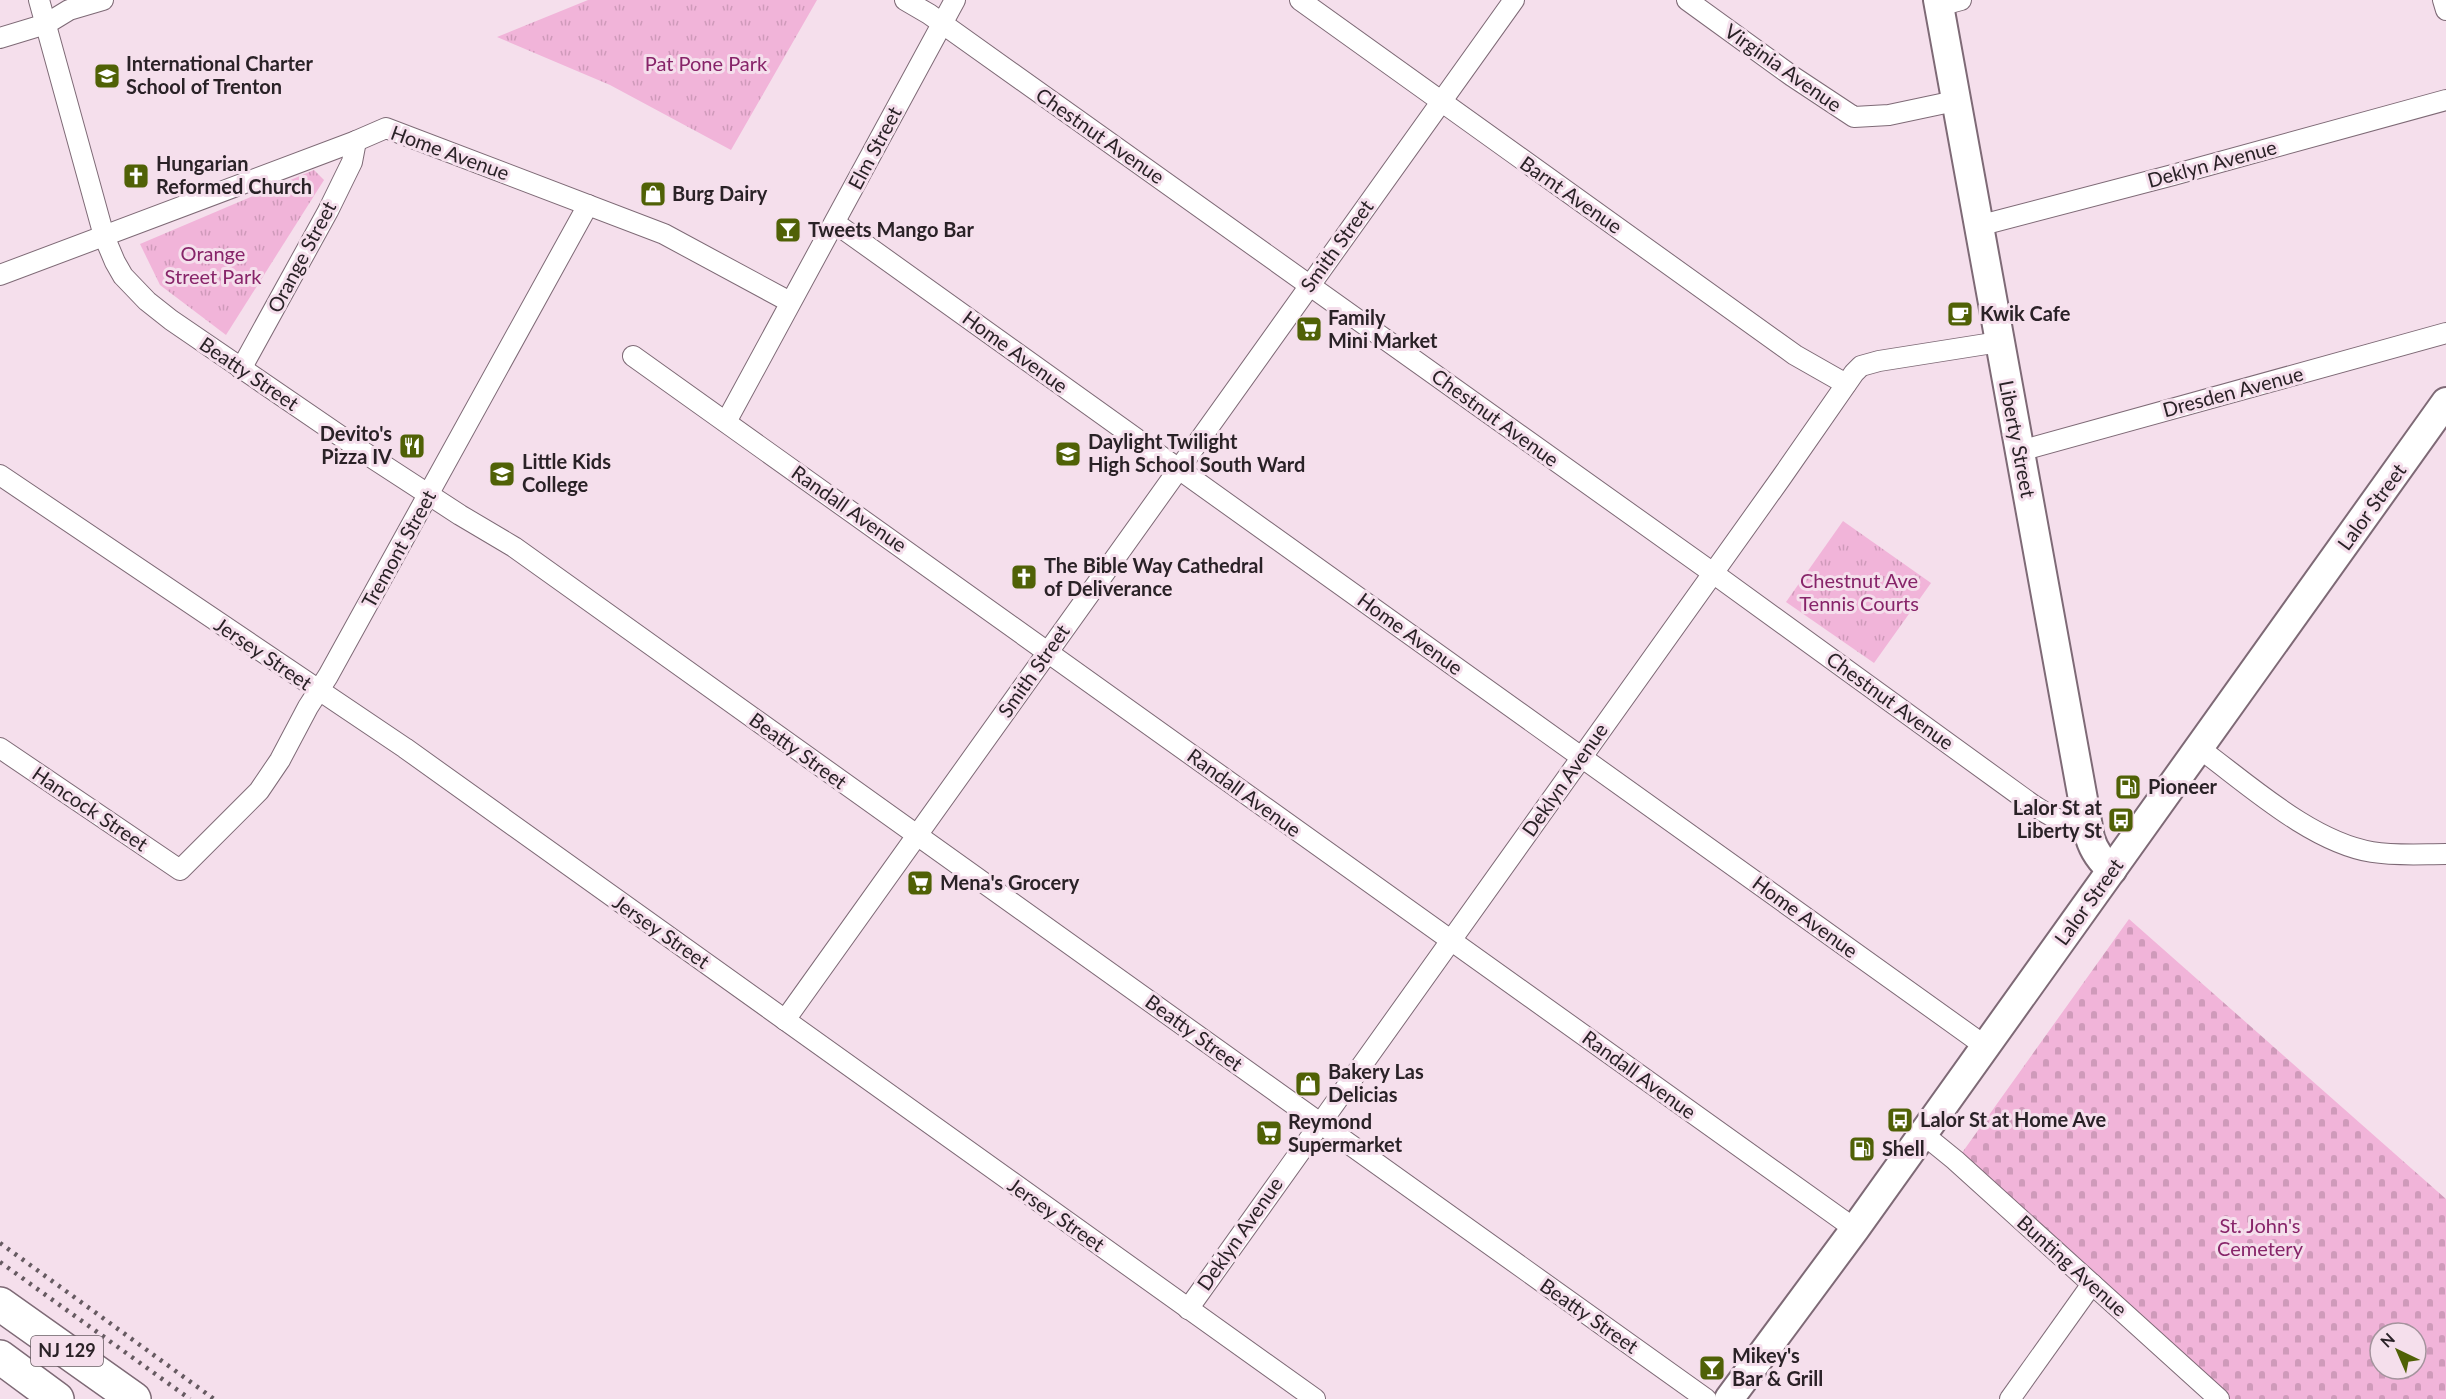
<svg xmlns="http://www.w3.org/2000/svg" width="2446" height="1399" font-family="Lato,sans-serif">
<defs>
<pattern id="cemetery-stones" width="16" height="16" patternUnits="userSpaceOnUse" patternTransform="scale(1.5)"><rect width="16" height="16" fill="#f1b4d9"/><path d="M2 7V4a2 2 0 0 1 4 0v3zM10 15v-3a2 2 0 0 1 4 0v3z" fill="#cf9aba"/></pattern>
<pattern id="park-tufts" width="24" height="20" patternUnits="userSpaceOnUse" patternTransform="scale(1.5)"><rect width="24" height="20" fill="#f1b4d9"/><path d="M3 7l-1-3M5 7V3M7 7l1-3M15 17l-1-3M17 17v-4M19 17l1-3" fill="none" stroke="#cf9aba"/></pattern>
</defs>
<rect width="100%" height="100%" fill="#f5dfec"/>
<!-- cemetery -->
<path fill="url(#cemetery-stones)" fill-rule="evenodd" d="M2129 919 2446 1199V1399H2214L1954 1164ZM2380 1333H2416V1369H2380Z"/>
<!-- park -->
<g fill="url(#park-tufts)">
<polygon points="588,0 817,0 731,150 610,85 497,37"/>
<polygon points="314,170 324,180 226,335 160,285 140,244"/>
<polygon points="1843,521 1931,583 1874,663 1786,602"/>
</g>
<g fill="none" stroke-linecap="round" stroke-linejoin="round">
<defs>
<g id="street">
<polyline points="39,0 104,236 115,262 123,276 147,301 171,320 374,459 460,515 514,547 1706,1399"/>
<path d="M905 0 929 14 1713 573 2033 805C2051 816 2066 827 2088 824"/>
<polyline points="1300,0 1795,355 1846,384"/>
<polyline points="1687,0 1792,76 1854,117 1889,115 1955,101"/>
<polyline points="2443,0 2446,10"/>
<polyline points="1939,6 1961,0"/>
<polyline points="0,38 46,24 69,10 103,0"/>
<polyline points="835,223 1985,1046"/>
<polyline points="1978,226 2173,175 2446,100"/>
<polyline points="0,275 356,141 386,128 664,234 790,302"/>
<polyline points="633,356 1855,1229"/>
<polyline points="241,369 328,211 352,162 356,141"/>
<polyline points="726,422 955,0"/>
<polyline points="2020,451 2446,333"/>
<polyline points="0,475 405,748 1315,1399"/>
<polyline points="0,748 180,870 259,791 280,760 308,707 328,676 588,205"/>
<path d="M2199 748C2248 784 2311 842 2372 852 2396 856 2422 854 2446 854"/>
<polyline points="785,1020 1514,0"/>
<polyline points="1923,1134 1955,1160 2219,1399"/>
<polyline points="1188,1309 1781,478 1854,373 1861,366 1879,361 1999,342"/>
<polyline points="2010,1399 2092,1284"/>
</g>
<g id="secondary">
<path d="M1938 0 2090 838C2094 851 2101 861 2112 870"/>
<polyline points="1729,1399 1855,1229 2446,402"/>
</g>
<g id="highway">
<polyline points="0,1304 134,1399"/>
<polyline points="0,1357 57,1399"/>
</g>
</defs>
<!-- street casing -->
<use href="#street" stroke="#7e6a76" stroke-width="22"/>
<!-- secondary casing -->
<use href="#secondary" stroke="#7e6a76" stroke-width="32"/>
<!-- highway casing -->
<use href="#highway" stroke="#7e6a76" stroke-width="36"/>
<!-- street -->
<use href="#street" stroke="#fff" stroke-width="20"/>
<!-- secondary -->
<use href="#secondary" stroke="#fff" stroke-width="28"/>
<!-- highway -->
<use href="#highway" stroke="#fff" stroke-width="33"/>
<!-- rail -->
<g stroke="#665a61" stroke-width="4.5" stroke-dasharray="3 6" stroke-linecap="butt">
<polyline points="0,1243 214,1399"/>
<polyline points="0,1262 190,1399"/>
</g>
</g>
<!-- icons -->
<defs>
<symbol id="school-square" viewBox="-11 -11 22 22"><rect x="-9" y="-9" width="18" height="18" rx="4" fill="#506106" stroke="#f5dfec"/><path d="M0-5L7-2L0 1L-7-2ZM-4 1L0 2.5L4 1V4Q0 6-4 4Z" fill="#fff"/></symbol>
<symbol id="church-square" viewBox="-11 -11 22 22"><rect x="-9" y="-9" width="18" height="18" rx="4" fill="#506106" stroke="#f5dfec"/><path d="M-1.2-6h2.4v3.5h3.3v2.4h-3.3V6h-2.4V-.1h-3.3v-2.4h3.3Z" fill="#fff"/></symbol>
<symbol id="shop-square" viewBox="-11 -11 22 22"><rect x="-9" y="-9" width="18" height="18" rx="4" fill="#506106" stroke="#f5dfec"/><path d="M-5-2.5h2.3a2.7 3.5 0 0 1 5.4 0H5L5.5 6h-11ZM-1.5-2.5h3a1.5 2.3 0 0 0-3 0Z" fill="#fff"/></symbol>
<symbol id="bar-square" viewBox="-11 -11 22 22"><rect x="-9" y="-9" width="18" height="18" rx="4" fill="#506106" stroke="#f5dfec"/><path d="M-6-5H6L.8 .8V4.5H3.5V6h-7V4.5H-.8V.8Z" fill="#fff"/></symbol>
<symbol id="cafe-square" viewBox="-11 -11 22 22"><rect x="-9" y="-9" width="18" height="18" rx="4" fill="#506106" stroke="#f5dfec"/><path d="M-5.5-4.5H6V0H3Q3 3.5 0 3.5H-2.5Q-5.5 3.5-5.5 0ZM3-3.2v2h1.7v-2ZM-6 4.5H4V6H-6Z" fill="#fff"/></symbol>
<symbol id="supermarket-square" viewBox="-11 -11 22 22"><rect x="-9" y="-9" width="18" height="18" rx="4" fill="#506106" stroke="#f5dfec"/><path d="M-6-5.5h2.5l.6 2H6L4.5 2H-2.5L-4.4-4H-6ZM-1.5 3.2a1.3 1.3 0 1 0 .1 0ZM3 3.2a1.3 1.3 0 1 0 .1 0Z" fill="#fff"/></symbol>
<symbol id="restaurant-square" viewBox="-11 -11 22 22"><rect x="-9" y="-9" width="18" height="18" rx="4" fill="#506106" stroke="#f5dfec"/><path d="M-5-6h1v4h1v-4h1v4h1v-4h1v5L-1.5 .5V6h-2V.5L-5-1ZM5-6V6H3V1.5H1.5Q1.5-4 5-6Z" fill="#fff"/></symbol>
<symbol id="fuel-square" viewBox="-11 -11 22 22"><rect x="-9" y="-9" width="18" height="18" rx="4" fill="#506106" stroke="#f5dfec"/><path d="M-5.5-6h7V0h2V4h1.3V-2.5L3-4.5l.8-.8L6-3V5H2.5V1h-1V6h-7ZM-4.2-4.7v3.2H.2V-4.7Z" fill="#fff"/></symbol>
<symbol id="bus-square" viewBox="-11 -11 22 22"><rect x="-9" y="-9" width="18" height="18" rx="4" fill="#506106" stroke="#f5dfec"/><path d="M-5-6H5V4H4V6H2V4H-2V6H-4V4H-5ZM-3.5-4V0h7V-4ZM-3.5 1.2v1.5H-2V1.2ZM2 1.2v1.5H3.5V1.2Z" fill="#fff"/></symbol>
</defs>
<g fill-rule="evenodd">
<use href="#school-square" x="92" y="61" width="30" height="30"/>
<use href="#church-square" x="121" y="161" width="30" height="30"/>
<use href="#shop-square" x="638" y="179" width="30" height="30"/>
<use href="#bar-square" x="773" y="215" width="30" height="30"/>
<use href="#cafe-square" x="1945" y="299" width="30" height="30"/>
<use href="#supermarket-square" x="1294" y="314" width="30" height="30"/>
<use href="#restaurant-square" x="397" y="431" width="30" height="30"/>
<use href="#school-square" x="1053" y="439" width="30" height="30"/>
<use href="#school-square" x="487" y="459" width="30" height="30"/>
<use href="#church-square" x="1009" y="562" width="30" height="30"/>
<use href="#fuel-square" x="2113" y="772" width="30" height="30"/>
<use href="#bus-square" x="2106" y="805" width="30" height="30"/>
<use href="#supermarket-square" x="905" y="868" width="30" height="30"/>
<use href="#shop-square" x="1293" y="1069" width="30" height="30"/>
<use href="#bus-square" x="1885" y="1105" width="30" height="30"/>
<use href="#supermarket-square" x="1254" y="1118" width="30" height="30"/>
<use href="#fuel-square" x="1847" y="1134" width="30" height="30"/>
<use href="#bar-square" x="1697" y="1353" width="30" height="30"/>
</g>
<g text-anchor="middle" stroke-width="6" stroke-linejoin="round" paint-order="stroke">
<!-- shield labels -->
<rect fill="#f5dfec" stroke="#675b62" stroke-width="1.5" x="31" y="1336" width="72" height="30" rx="4.5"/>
<g font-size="18" font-weight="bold" fill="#2a2227">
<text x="67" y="1357">NJ 129</text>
</g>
<!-- poi labels -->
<g font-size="20" font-weight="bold" fill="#2a2227" stroke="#f5dfec" text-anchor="start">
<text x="126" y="71">International Charter<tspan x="126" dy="23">School of Trenton</tspan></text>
<text x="156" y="171">Hungarian<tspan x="156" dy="23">Reformed Church</tspan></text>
<text x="672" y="201">Burg Dairy</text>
<text x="808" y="237">Tweets Mango Bar</text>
<text x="1980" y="321">Kwik Cafe</text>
<text x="1328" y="325">Family<tspan x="1328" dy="23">Mini Market</tspan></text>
<text x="392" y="441" text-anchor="end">Devito's<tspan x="392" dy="23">Pizza IV</tspan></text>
<text x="1088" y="449">Daylight Twilight<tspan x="1088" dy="23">High School South Ward</tspan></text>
<text x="522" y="469">Little Kids<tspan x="522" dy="23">College</tspan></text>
<text x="1044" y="573">The Bible Way Cathedral<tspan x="1044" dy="23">of Deliverance</tspan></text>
<text x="2148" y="794">Pioneer</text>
<text x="2102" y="815" text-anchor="end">Lalor St at<tspan x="2102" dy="23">Liberty St</tspan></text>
<text x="940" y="890">Mena's Grocery</text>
<text x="1328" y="1079">Bakery Las<tspan x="1328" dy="23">Delicias</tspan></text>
<text x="1920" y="1127">Lalor St at Home Ave</text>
<text x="1288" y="1129">Reymond<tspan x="1288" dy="23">Supermarket</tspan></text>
<text x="1882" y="1156">Shell</text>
<text x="1732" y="1363">Mikey's<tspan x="1732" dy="23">Bar &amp; Grill</tspan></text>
</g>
<!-- park labels -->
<g font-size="20" fill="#872469" stroke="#f5dfec">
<text x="706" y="71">Pat Pone Park</text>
<text x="213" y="261">Orange<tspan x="213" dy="23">Street Park</tspan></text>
<text x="1859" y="588">Chestnut Ave<tspan x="1859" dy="23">Tennis Courts</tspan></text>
<text x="2260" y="1233">St. John's<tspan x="2260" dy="23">Cemetery</tspan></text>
</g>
<!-- street labels -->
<g font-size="20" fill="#2a2227" stroke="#f5dfec">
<text transform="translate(1783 68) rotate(35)" y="7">Virginia Avenue</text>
<text transform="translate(1100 136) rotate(35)" y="7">Chestnut Avenue</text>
<text transform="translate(875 148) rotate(-62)" y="7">Elm Street</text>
<text transform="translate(450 153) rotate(20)" y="7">Home Avenue</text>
<text transform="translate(2212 164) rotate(-15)" y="7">Deklyn Avenue</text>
<text transform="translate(1571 195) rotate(35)" y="7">Barnt Avenue</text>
<text transform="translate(1337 246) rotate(-54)" y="7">Smith Street</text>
<text transform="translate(302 257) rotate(-62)" y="7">Orange Street</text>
<text transform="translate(1015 352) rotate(36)" y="7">Home Avenue</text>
<text transform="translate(249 374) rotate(34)" y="7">Beatty Street</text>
<text transform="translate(2233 392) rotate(-15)" y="7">Dresden Avenue</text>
<text transform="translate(1495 418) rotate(36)" y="7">Chestnut Avenue</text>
<text transform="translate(2017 439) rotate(79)" y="7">Liberty Street</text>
<text transform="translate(2372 507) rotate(-54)" y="7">Lalor Street</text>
<text transform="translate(849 509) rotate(35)" y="7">Randall Avenue</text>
<text transform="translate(399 549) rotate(-61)" y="7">Tremont Street</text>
<text transform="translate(1410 634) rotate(36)" y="7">Home Avenue</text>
<text transform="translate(263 654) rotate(34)" y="7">Jersey Street</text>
<text transform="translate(1034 671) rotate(-55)" y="7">Smith Street</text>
<text transform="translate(1890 701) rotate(36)" y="7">Chestnut Avenue</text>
<text transform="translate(798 751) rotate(36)" y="7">Beatty Street</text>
<text transform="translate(1565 780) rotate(-55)" y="7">Deklyn Avenue</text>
<text transform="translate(1244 793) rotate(36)" y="7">Randall Avenue</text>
<text transform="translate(90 809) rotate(34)" y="7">Hancock Street</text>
<text transform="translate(2089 902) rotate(-54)" y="7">Lalor Street</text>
<text transform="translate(1805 917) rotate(36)" y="7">Home Avenue</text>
<text transform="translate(661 932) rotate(35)" y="7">Jersey Street</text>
<text transform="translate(1194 1033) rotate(36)" y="7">Beatty Street</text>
<text transform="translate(1639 1075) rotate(36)" y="7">Randall Avenue</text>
<text transform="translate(1056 1215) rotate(35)" y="7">Jersey Street</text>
<text transform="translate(1240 1234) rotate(-55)" y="7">Deklyn Avenue</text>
<text transform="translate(2072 1266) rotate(42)" y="7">Bunting Avenue</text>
<text transform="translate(1589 1316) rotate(35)" y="7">Beatty Street</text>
</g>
</g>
<!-- north arrow -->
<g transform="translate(2398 1351) rotate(316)"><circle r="28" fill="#f5dfec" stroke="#a4939d" stroke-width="1.5"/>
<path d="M0-4.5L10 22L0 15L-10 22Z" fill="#506106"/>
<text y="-9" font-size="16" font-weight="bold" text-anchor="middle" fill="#2a2227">N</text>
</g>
</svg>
